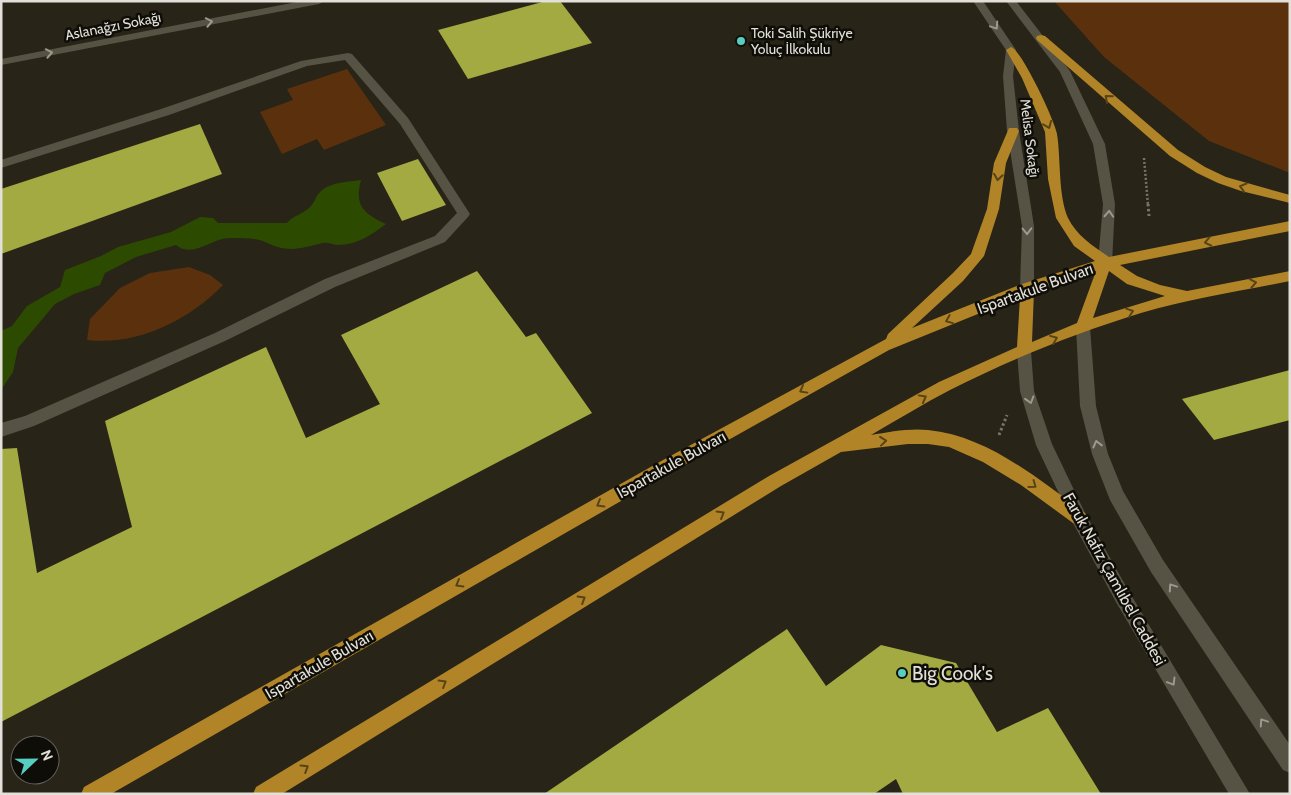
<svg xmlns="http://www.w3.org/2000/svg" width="1291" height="795" font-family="Cabin,sans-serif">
<rect width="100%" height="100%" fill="#282417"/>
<!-- green -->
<g fill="#5a310c">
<polygon points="1054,1 1290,1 1290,173 1209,141 1104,57"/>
<polygon points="347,69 386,125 324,150 317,139 282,154 260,112 293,100 287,89"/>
<path d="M189 267 210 275 223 285C189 320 138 346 87 340L90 319 120 288 150 273Z"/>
</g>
<!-- water -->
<path fill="#2c4b01" d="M361 180C354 206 364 214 386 224 371 235 357 245 338 245 332 245 328 242 323 243 308 246 297 251 282 248 274 247 267 242 260 240 251 238 239 238 230 238 211 238 193 259 176 245L136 257 105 273 100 285 74 294 55 304 18 348 13 372 1 390V331L12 326 27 306 60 287 65 270 101 256 118 247 171 232 200 217 213 218 218 223H287C294 215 301 215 309 208 314 204 315 197 320 192 330 182 348 182 361 180Z"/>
<!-- building -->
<g fill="#a2aa41">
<polygon points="546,1 560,1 592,43 468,79 438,30"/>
<polygon points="200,124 222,174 1,254 1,189"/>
<polygon points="418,159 446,205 402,221 377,173"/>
<polygon points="477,271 526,337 536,333 592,413 1,722 1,449 17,448 37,573 132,527 105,421 266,347 306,438 380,404 341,335"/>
<polygon points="1290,370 1290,420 1214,440 1182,399"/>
<polygon points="787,629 826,686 881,645 956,663 997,732 1048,708 1101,794 903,794 896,779 874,794 544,794"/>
</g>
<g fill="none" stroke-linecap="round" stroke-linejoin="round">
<!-- path-far1 -->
<polyline stroke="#777469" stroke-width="2.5" stroke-dasharray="2 2" stroke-linecap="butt" points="1144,158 1148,205"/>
<!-- path -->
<g stroke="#777469" stroke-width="3" stroke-dasharray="2.5 2.5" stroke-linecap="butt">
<polyline points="1148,204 1149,216"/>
<polyline points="999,435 1007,415"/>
</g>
<!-- minor -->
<g fill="#565344" fill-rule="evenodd">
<polygon points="302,1 324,1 319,4 1,65 1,59"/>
<polygon points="973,1 983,1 1016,50 1013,76 1019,131 1034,226 1034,288 1032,292 1027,293 1022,292 1020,288 1022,226 1007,131 1003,76 1006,50"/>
<polygon points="1006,1 1016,1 1070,71 1105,144 1115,204 1112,263 1110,267 1100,267 1098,263 1103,204 1093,144 1060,72"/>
<polygon points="348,53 352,54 408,118 468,211 470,214 468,217 445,242 335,287 225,341 34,426 1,437 1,423 25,416 215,333 325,279 435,236 457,213 400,124 345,60 307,66 169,115 1,168 1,160 161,109 301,61"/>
<polygon points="1083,321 1088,323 1090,327 1096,406 1108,454 1123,491 1163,560 1290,745 1290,773 1283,770 1151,572 1110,500 1092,454 1080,406 1076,327 1078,323"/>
<polygon points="1024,345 1029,347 1031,351 1034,391 1052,444 1085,513 1128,590 1250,794 1229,794 1116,602 1073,523 1036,445 1020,391 1017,351 1019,347"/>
</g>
<!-- major -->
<g fill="#b18427" fill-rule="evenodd">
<polygon points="1041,35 1045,36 1178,150 1205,167 1226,177 1290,195 1290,203 1241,191 1218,183 1197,173 1170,156 1037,40 1036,38 1037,36"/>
<path d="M1011 47C1021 49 1055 121 1057 134 1061 159 1058 195 1068 218 1077 236 1093 246 1109 257L1290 221V231L1120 265 1137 276 1160 285 1187 291 1290 271V281C1240 291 1189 299 1141 313 1076 333 1011 359 950 390 923 404 897 420 871 435 889 432 909 428 928 430 988 436 1038 479 1085 513L1087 518 1085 523 1079 526 1073 523 1021 485 983 462 949 447 928 444H908L841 452 781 486 282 794H253L256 787 769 476 939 382 1017 347 1020 297 889 350 675 470 111 794H81L84 787 663 460 886 339 888 334 953 273 971 254 987 209 994 163 1009 128H1017L1019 131 1006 163 999 209 984 256 963 281 912 328 1022 284 1095 261 1074 246 1056 218 1048 179 1045 132 1022 78 1006 50ZM1096 271 1077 323 1032 342 1034 291ZM1109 271 1127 284 1165 296 1093 318Z"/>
</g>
</g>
<!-- one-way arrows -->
<defs><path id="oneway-chevron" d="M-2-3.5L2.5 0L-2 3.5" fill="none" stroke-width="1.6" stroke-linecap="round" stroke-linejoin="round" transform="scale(1.25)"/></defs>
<g stroke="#9c9a8e">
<use href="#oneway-chevron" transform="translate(209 22) rotate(-11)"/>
<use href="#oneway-chevron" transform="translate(995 26) rotate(56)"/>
<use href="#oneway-chevron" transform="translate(49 53) rotate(-11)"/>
<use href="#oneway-chevron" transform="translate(1109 214) rotate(-87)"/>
<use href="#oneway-chevron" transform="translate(1027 231) rotate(89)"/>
<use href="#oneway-chevron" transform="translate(1030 400) rotate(73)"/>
<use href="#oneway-chevron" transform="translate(1097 444) rotate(-104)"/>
<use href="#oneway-chevron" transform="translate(1172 587) rotate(-124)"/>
<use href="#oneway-chevron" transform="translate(1172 682) rotate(59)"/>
<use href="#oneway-chevron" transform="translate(1263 722) rotate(-124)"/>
</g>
<g stroke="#584316">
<use href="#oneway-chevron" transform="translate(1108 98) rotate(-139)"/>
<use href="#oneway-chevron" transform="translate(1048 125) rotate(68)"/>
<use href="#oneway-chevron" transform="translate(998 177) rotate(99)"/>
<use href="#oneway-chevron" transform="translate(1243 187) rotate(-163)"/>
<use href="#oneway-chevron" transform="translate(1208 242) rotate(168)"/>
<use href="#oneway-chevron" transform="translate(1253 283) rotate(-11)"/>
<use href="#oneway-chevron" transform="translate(1130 312) rotate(-19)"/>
<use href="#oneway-chevron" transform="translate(949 320) rotate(158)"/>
<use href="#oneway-chevron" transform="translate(1054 339) rotate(-22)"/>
<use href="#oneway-chevron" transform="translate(803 390) rotate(151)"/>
<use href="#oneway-chevron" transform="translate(923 398) rotate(-29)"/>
<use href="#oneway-chevron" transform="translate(883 441) rotate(-6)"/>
<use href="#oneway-chevron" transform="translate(1033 485) rotate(36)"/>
<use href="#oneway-chevron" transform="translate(600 504) rotate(150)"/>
<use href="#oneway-chevron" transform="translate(721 514) rotate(-31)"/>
<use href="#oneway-chevron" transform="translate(459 584) rotate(150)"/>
<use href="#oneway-chevron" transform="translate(582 599) rotate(-31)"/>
<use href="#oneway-chevron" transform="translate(443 683) rotate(-31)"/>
<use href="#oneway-chevron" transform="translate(305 768) rotate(-32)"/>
</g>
<!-- markers -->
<g fill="#57cec2" stroke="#0f0d08" stroke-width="2">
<circle cx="741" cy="41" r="5"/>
<circle cx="902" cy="673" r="5"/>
</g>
<g text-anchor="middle" stroke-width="5" stroke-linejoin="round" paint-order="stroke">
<!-- far-street labels -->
<g font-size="14" fill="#e2e0d8" stroke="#0f0d08">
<text transform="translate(113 26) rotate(-11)" y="5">Aslanağzı Sokağı</text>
<text transform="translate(1030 138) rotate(83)" y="5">Melisa Sokağı</text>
</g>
<!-- far-poi labels -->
<g font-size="14" fill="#e2e0d8" stroke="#0f0d08" text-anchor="start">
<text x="751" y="38">Toki Salih Şükriye<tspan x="751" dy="16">Yoluç İlkokulu</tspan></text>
</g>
<!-- street labels -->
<g font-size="16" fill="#e2e0d8" stroke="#0f0d08">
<text transform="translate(1035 288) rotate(-20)" y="6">Ispartakule Bulvarı</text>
<text transform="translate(671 464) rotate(-29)" y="6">Ispartakule Bulvarı</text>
<text transform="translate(1115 579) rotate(61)" y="6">Faruk Nafız Çamlıbel Caddesi</text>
<text transform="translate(319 664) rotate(-30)" y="6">Ispartakule Bulvarı</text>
</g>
<!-- near-poi labels -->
<g font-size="19" fill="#e2e0d8" stroke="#0f0d08" text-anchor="start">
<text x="912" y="680">Big Cook's</text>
</g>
</g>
<!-- border -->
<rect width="1291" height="795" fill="none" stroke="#e2e0d8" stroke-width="5"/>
<!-- north arrow -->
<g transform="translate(35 760) rotate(68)"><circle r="24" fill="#0f0d08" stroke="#63615b"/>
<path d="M0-4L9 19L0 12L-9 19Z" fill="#57cec2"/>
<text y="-8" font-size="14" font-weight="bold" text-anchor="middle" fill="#e2e0d8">N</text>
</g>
</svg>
